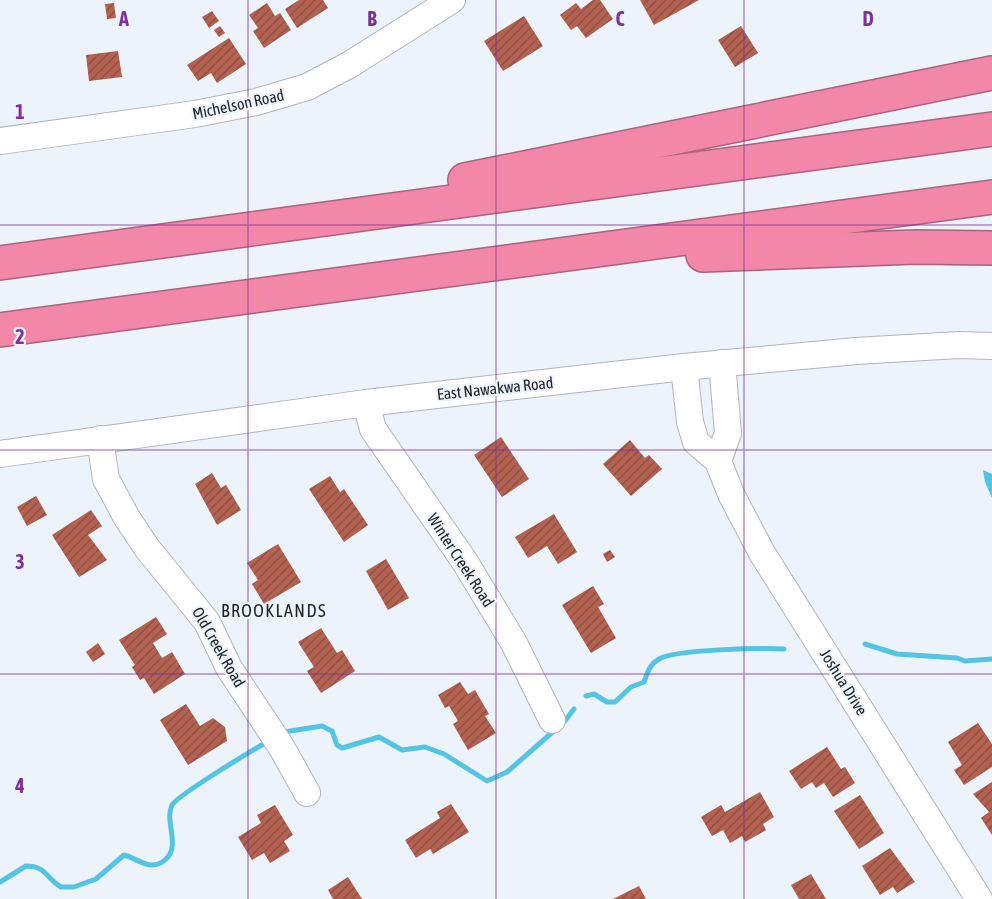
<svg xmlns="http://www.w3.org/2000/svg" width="992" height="899" font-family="'Asap Condensed',sans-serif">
<defs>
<pattern id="water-ripples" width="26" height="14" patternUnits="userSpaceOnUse" patternTransform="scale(1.5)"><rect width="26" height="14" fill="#53c4e2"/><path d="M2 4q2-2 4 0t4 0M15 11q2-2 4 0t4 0" fill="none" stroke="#48a8c2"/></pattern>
<pattern id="building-hatch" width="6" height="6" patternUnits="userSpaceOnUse" patternTransform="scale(1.5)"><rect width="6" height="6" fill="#b36150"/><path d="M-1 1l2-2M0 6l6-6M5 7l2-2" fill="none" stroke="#915042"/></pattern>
</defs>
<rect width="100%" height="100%" fill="#ecf3fb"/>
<!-- water -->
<polygon fill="url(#water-ripples)" points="983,470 992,474 992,498 985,482"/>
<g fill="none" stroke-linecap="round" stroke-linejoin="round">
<!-- stream -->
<g stroke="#53c4e2" stroke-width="5">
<polyline points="865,644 897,654 957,658 965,661 992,659"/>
<path d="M586 696 594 694 607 702H615L631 687 644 682C648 672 649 665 659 659 676 649 762 648 784 649"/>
<polyline points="564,722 574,709"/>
<polyline points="284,732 322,726 332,731 337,745 342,748 379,737 402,750 425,747 444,754 487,781 507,772 555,730"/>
<path d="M0 882 26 866C46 866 46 878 61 887H74L96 879 124 855C139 859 151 873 166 859 181 845 164 822 172 805 178 795 254 749 269 741"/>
</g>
</g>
<!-- building -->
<g fill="url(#building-hatch)">
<polygon points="299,0 323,0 328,8 297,28 285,9"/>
<polygon points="593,0 600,0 613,19 586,38 577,26 571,30 560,15 576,3 581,9"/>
<polygon points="640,0 699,0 654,25"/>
<polygon points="114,3 116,18 107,19 105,4"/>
<polygon points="267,3 275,16 280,13 291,30 264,48 253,31 258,28 249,15"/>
<polygon points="212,11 219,21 209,28 202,17"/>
<polygon points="524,16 543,46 503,71 484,41"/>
<polygon points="220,26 225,33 219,37 214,30"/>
<polygon points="741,26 758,53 735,67 718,40"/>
<polygon points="229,38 246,64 217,83 211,73 198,81 187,65"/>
<polygon points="118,51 122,77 89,81 86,55"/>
<polygon points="501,437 529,479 502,497 474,455"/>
<polygon points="630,440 645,458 649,455 662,469 631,496 603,464"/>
<polygon points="212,473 221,488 226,485 241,510 217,525 195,484"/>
<polygon points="330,476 340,492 344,489 368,525 344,542 309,489"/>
<polygon points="36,496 47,515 27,526 17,507"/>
<polygon points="91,510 102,526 88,535 107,560 79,577 52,535"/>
<polygon points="554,514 577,552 558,564 547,546 528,558 515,537"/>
<polygon points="278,544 301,582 264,604 252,584 258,580 247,563"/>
<polygon points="610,550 615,557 607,562 603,554"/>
<polygon points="386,559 409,598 388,610 366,571"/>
<polygon points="593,586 604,604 598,607 616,638 591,653 562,605"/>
<polygon points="156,617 167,634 153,643 162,658 172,652 185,674 154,694 144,678 140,680 132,667 135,665 119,640"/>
<polygon points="321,628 337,653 342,650 355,671 321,693 307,671 314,667 298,642"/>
<polygon points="98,643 105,654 93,662 86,652"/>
<polygon points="460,682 468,694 475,690 489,714 485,716 496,733 468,750 453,724 458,721 449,706 445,708 438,695"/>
<polygon points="186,704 200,726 213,718 225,727 227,741 188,765 160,720"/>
<polygon points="978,723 992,744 992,767 964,785 954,770 962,765 948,742"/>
<polygon points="827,747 841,769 845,767 855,783 833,797 824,783 816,788 812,782 801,789 789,771"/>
<polygon points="992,782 992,835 981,818 989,812 973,794"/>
<polygon points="760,792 774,817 763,824 766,830 745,842 742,836 730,843 723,830 712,836 701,817 721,805 725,812"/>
<polygon points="860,795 884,833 859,849 834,811"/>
<polygon points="451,804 469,832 433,854 430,849 416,858 405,840 440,818 437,812"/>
<polygon points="275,805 293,835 284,841 290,851 270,863 264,853 252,860 238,837 261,823 257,815"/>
<polygon points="890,848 915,882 897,893 893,887 880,895 862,866"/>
<polygon points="811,874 826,899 799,899 791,885"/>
<polygon points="348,877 362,899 333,899 328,890"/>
<polygon points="639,886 646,899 613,899"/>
</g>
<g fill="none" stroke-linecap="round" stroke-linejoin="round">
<defs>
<g id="minor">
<polyline points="0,141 195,114 256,102 307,87 349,65 452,0"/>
<polyline points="684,367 690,422 696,442 718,461 731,494 762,553 979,899"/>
<polyline points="366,403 373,429 465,562 514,643 552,720"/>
<polyline points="100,439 106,479 127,518 147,548 207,622 229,668 282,748 307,793"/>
<polyline points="0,454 366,403 684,367 856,351 959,345 992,346"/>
<polyline points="718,461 728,433 722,363"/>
</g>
<g id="highway">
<polyline points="465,180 992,73"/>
<polyline points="703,255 915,247 992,248"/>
<polyline points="0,263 992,129"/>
<polyline points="0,330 992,197"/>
</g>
</defs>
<!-- minor casing -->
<use href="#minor" stroke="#afb5bd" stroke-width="28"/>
<!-- highway casing -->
<use href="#highway" stroke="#a9647a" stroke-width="36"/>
<!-- minor -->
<use href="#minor" stroke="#fff" stroke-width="26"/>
<!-- highway -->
<use href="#highway" stroke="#f387a8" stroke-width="33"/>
</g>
<!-- grid -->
<path fill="none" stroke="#7f30a0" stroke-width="1.5" stroke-opacity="0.55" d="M248 0V899M496 0V899M744 0V899M0 225H992M0 450H992M0 674H992"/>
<g text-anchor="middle" stroke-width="4.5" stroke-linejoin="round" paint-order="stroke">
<!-- street labels -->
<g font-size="16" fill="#1f2225" stroke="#ecf3fb">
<text transform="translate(238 104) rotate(-12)" y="6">Michelson Road</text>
<text transform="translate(495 388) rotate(-6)" y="6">East Nawakwa Road</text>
<text transform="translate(461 560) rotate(57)" y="6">Winter Creek Road</text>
<text transform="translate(219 647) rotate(60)" y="6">Old Creek Road</text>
<text transform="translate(844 682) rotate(58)" y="6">Joshua Drive</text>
</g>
<!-- neighbourhood labels -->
<g font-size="18" letter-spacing="1.5" fill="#1f2225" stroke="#ecf3fb">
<text x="274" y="617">BROOKLANDS</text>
</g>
</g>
<g font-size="20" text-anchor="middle" font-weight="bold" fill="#7f30a0" stroke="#ecf3fb" stroke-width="4.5" stroke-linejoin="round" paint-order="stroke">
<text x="124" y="26">A</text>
<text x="372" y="26">B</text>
<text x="620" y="26">C</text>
<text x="868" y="26">D</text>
<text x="20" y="119">1</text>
<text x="20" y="344">2</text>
<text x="20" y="569">3</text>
<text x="20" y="793">4</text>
</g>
</svg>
